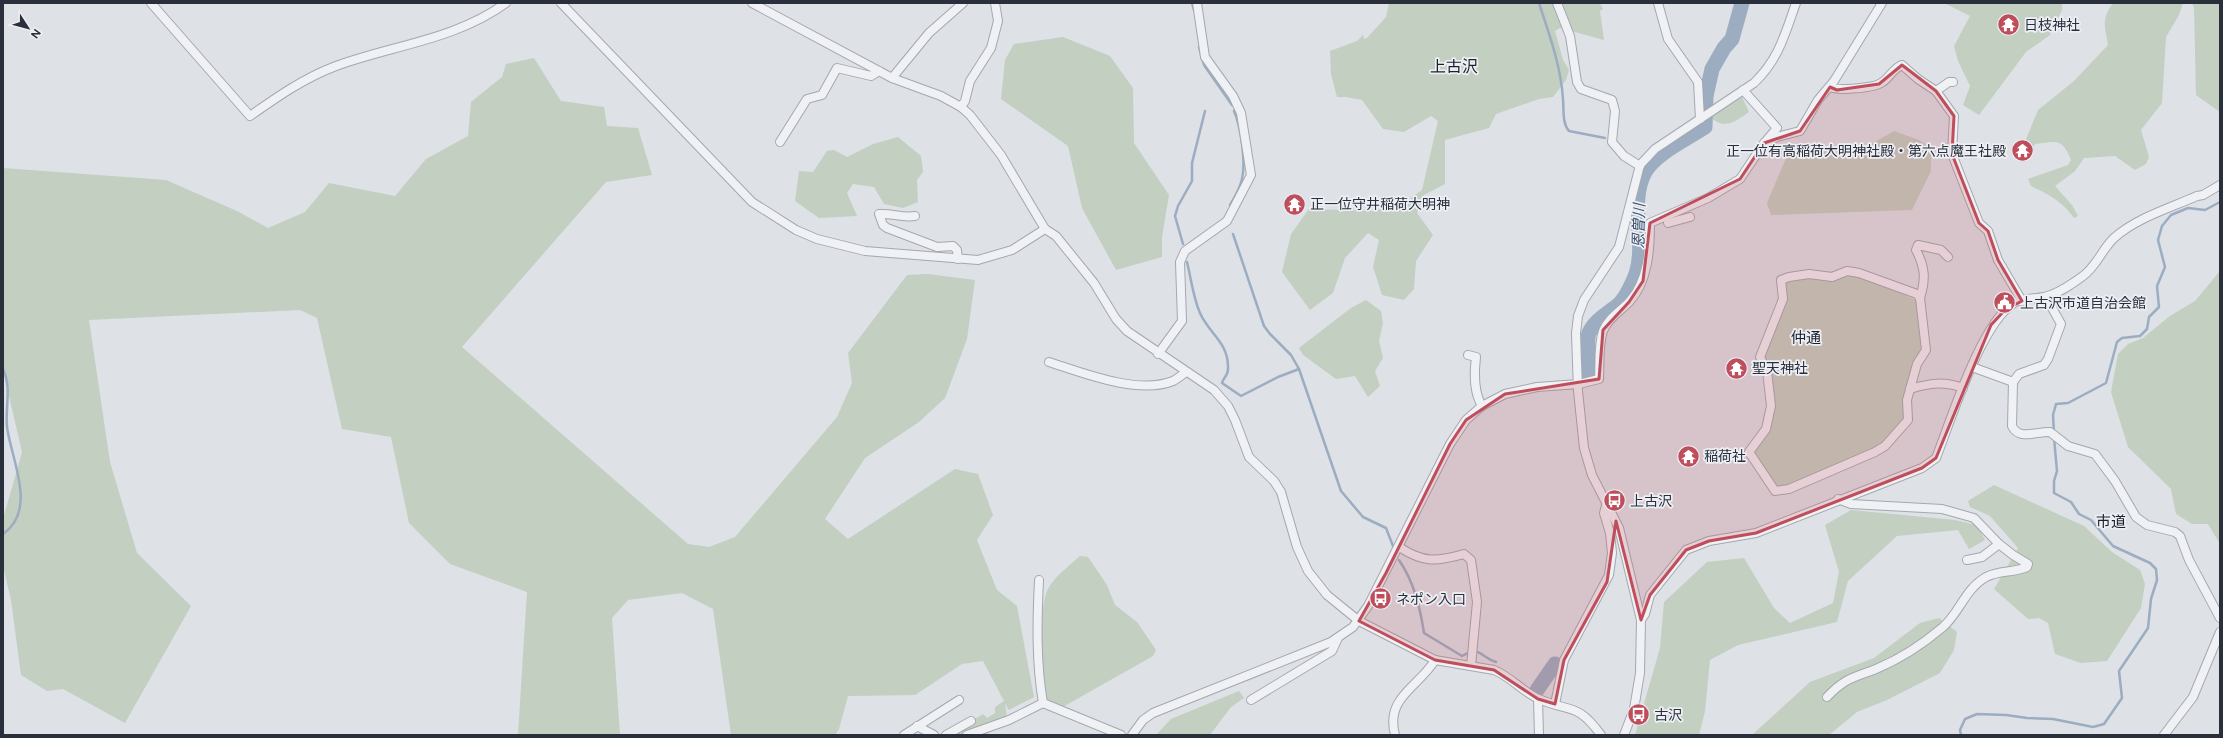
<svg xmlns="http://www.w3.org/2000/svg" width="2223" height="738" font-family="Figtree,'Noto Sans JP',sans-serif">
<rect width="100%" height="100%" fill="#dee1e6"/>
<!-- green -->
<g fill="#c3cfc0">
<polygon points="1389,3 1600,3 1603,9 1600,11 1604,40 1560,28 1555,31 1563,60 1569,70 1566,80 1553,97 1539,99 1496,114 1489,128 1445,140 1445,184 1424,195 1417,213 1433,235 1416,261 1414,289 1404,300 1382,295 1373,267 1379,240 1368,233 1345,258 1333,293 1310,310 1282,272 1291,234 1309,209 1374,211 1407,201 1422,190 1438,121 1431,116 1404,132 1383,129 1362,100 1346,97 1337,97 1331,74 1330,51 1357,41 1363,35 1364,39 1367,38 1386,17"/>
<polygon points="1944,3 2062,3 2062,10 2050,35 2026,52 1979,115 1963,105 1970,86 1958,61 1954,46 1970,16"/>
<path d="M2113 3H2183L2179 15 2166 37 2162 103 2141 130 2149 157 2146 164 2135 170 2115 156 2084 158 2075 171 2055 186 2072 205 2078 216 2074 218C2063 202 2048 194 2031 186L2028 179 2068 165 2071 160C2062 137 2056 142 2035 144L2027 156 2025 155 2027 148 2024 144 2038 110 2074 81 2108 45C2105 26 2101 20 2113 3Z"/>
<polygon points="2192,3 2220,3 2220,112 2196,95 2194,8"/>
<polygon points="1063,37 1110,56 1133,88 1134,143 1169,195 1162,237 1162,257 1116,270 1082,208 1068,146 1001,99 1005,60 1014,44"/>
<polygon points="534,58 561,101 604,107 607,126 638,128 652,175 606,182 462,347 688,544 709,547 735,537 837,417 852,383 848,353 907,275 928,274 975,280 967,339 945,398 919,422 865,458 825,519 848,539 955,469 978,474 993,515 977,540 997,590 1017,606 1034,697 1009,710 1005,704 1007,717 986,735 949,735 983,714 987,718 995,713 995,707 1004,701 983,661 962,664 915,695 848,696 839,729 835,735 731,735 713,609 682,593 628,600 612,618 620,735 518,735 527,592 450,564 409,523 391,437 342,429 317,318 300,310 89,320 110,462 137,553 191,606 125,723 63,689 47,691 21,675 11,600 3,566 3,519 22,452 3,370 3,168 166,180 237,211 268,228 305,212 329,183 395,196 426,159 468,136 471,102 502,77 506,64"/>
<path d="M1742 97 1749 112C1735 122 1725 130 1710 117Z"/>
<polygon points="1894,131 1919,140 1931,148 1931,171 1912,210 1771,215 1767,203 1792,144 1832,153 1857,152"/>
<polygon points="898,137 921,156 923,172 917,180 918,202 903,208 884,204 874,187 853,184 847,193 857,216 819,218 795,201 799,171 813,172 827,151 834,150 847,157 873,144"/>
<polygon points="2220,271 2220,544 2208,524 2192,524 2176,514 2171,489 2128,447 2111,392 2118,354 2128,344 2143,338 2170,316 2195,301"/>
<polygon points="1848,274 1868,279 1918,301 1921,351 1906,417 1889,437 1877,447 1778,489 1751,453 1774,407 1762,354 1785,281"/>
<polygon points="1366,300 1381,311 1383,323 1379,341 1383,358 1375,371 1380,386 1368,397 1355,376 1336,379 1303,355 1299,348 1351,308"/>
<polygon points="1994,485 2084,526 2112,552 2140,570 2145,584 2141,608 2107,661 2081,663 2055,654 2048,623 2039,618 2028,619 1994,589 2018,548 1990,516 1970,507 1968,501"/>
<polygon points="1851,510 1955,520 1977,525 1985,540 1969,549 1958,530 1897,536 1848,581 1837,622 1738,645 1710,660 1705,711 1699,735 1635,735 1660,648 1664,602 1707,562 1744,558 1774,608 1790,623 1833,603 1839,572 1825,525"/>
<path d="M1080 556 1088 557 1107 585 1115 605 1137 622 1156 650 1153 656 1061 708C1057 706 1050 704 1048 700 1038 687 1039 604 1048 589 1055 576 1069 566 1080 556Z"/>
<polygon points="1939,618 1957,632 1954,650 1940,673 1887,700 1857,712 1829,735 1752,735 1810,682 1874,658 1920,623"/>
<polygon points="1239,691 1244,698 1231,707 1210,735 1156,735 1171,719"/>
</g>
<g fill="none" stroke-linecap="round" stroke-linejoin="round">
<!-- stream -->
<g stroke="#9cadc2" stroke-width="2.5">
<polyline points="1192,3 1194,10"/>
<path d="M1539 3C1549 34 1561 66 1563 99 1564 110 1562 123 1569 131L1605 138"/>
<polyline points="1199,47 1204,65 1232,105"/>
<path d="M1230 205C1235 197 1240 189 1242 179 1246 162 1241 127 1234 111"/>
<polyline points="1233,234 1264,326 1270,334 1291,355 1299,369 1341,491 1363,517 1386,528 1393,546"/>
<polyline points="1183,244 1175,216 1178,206 1192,181 1192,163 1205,111"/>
<path d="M1187 262C1191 278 1193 297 1200 313 1209 334 1229 342 1228 369 1228 376 1223 378 1222 383L1241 396 1278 377 1299 369"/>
<path d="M3 369C12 388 5 407 7 427 11 459 38 510 3 534"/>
<polyline points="2054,433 2053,415 2056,404 2068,403 2106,383 2117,342 2122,338 2140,336 2147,329 2149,317 2159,307 2157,286 2165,267 2158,240 2162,226 2171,215 2188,208 2205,210 2220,202"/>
<path d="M1399 560C1414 582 1420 607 1424 633L1462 656C1480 645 1480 657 1496 662"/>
<polyline points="1961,735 1960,730 1965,719 1977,714 2006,715 2027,718 2053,719 2093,727 2104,724 2122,698 2119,671 2148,628 2151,599 2157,580 2156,569 2150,563 2113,546 2091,520 2079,514 2071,502 2054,493 2054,481 2057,471 2054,438"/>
</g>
<!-- river -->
<g stroke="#9cadc2" stroke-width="15">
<path d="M1589 375C1589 365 1586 341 1589 333 1594 321 1608 313 1618 305 1626 298 1632 284 1636 274 1647 241 1628 204 1645 172 1656 153 1687 139 1705 127L1706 96 1712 69 1724 48 1732 39 1742 3"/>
<polyline points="1537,690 1555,664"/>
</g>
<defs>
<g id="minor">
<path d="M151 3 250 116C277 97 304 78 336 66 393 45 455 40 506 3"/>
<polyline points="561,3 752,202 796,230 817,239 865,251 978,260 1012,250 1045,229"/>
<path d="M752 3 892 78 941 96 961 107 970 115 1001 155 1045 229 1056 236 1094 283 1116 319 1127 331 1214 390 1228 406 1235 420 1249 457 1274 481 1281 492 1297 547 1308 571 1327 595 1359 621 1435 660 1494 670C1511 677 1523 692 1539 699 1571 713 1577 702 1601 735"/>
<polyline points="1557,3 1570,36 1577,82 1581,89 1612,100 1615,111 1612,142 1624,156 1640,166"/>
<polyline points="1658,3 1668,39 1698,82 1700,119"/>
<polyline points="892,78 929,33 963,3"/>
<path d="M1830 87C1837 91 1874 88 1881 83 1890 78 1892 69 1902 65L1918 79 1936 91 1954 116 1952 154 1979 223 1988 231 1998 260 2022 301"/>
<polyline points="1743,90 1777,128 1765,142"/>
<polyline points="1936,91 1949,82 1953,82"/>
<polyline points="961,107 965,101 970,81 991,48 998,21 995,3"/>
<polyline points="780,142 807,99 822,95 837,68 871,76 879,71"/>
<path d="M915 216C901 218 892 213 879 214L883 225 887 228 937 247 953 246 957 250 958 259"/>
<polyline points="1668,223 1690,217"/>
<polygon points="1847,271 1859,273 1917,294 1920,298 1926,350 1917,364 1907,400 1908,420 1885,446 1875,452 1789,489 1775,491 1749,452 1766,429 1771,406 1767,371 1760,357 1783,299 1781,280 1789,277 1809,274 1832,277"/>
<path d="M2046 297 2061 324 2048 359 2044 365 2019 374 2013 382 2012 426C2019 441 2037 431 2050 432L2068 446 2095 454 2115 481 2136 517 2147 525 2175 532 2180 536 2189 560 2220 618"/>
<path d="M1920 298C1926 279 1925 267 1916 250L1918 245 1941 250 1948 257"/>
<polyline points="1158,354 1182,321 1180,262 1185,251 1227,221 1251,175 1241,113 1233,96 1205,57 1197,3"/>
<path d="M1468 355 1476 357C1474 372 1474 393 1482 406"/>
<path d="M1049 362C1083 373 1138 395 1173 381 1177 379 1182 375 1186 372"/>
<polyline points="1972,367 2013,382"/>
<path d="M1910 389C1930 383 1944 381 1963 388"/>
<path d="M1399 547C1424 563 1436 562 1464 554L1471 560 1477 602 1471 666"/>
<polyline points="1967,560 1982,557 1999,544"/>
<path d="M1039 580C1037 621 1036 662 1043 703L1121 735"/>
<path d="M1641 620 1645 614 1650 595 1686 550 1709 541 1756 533 1922 468 1936 458C1951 420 1981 323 2014 303 2022 298 2034 299 2044 297 2058 294 2072 284 2083 276 2097 266 2102 249 2114 238 2136 218 2170 208 2197 196L2203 195 2220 185"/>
<path d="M1827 697C1845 678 1853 678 1876 669 1900 659 1923 644 1943 627 1960 612 1965 589 1986 577 1999 570 2014 573 2027 567L2028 564 2013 555 1999 544 1974 518 1942 509 1851 504 1838 499"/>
<polyline points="1538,699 1539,735"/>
<polyline points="1251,700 1332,651 1338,638"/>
<polyline points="1555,704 1564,660 1609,575 1612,553 1610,533 1604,513 1607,502"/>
<polyline points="917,726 934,735"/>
<polyline points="904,735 959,700"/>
<polyline points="946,735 971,721"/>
<polyline points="967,735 1009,720 1043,703"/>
<path d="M1132 735 1143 720 1153 713 1331 642 1353 627 1368 606 1450 444 1466 420 1482 406 1505 394 1537 387 1579 384 1599 379C1600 364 1598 346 1603 331 1608 318 1621 311 1630 301 1648 281 1650 250 1650 223L1708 198 1740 179 1764 143 1777 137 1800 131 1818 100 1834 81 1882 3"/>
<path d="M1395 735C1385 697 1419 687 1435 660"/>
<path d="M1624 735 1634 709 1640 673 1641 620 1619 528 1592 475 1584 448 1578 391 1576 333 1578 316 1584 300 1619 247 1640 165 1655 149 1754 83C1779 59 1785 34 1796 3"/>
<polyline points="2164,735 2193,697 2220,632"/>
</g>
</defs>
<!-- minor casing -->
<use href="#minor" stroke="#a4a8af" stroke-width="10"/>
<!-- minor -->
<use href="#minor" stroke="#f0f1f4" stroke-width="8"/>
</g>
<!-- marked area -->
<path fill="#bf4e5c" fill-opacity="0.2" stroke="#bf4e5c" stroke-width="3" stroke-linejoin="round" d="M1902 65 1936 91 1954 116 1952 154 1979 223 1988 231 1998 260 2022 301 2005 310 1991 325 1936 458 1922 468 1756 533 1709 541 1686 550 1650 595 1641 620 1616 521 1607 582 1564 660 1555 704 1538 699 1494 670 1435 660 1359 621 1386 573 1450 444 1466 420 1505 394 1599 379 1603 330 1629 302 1643 281 1650 223 1740 179 1764 143 1800 131 1830 87 1837 90 1879 84Z"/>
<!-- icons -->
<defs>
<symbol id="temple-disc" viewBox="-11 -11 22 22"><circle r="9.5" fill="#bf4e5c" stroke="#edeff4"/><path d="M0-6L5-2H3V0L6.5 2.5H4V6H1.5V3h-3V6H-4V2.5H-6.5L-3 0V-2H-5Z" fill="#fff"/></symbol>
<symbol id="civic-disc" viewBox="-11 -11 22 22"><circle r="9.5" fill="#bf4e5c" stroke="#edeff4"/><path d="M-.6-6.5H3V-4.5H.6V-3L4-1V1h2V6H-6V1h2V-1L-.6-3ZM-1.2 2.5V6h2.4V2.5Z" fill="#fff"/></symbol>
<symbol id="bus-disc" viewBox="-11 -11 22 22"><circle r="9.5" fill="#bf4e5c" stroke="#edeff4"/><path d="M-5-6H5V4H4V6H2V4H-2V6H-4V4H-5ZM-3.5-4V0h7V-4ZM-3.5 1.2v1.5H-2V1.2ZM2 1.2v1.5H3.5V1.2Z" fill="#fff"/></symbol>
</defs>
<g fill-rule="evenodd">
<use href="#temple-disc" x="1996" y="12" width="25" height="25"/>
<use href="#temple-disc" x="2010" y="138" width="25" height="25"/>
<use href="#temple-disc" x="1282" y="192" width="25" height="25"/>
<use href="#civic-disc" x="1992" y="290" width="25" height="25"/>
<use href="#temple-disc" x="1724" y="356" width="25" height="25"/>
<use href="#temple-disc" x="1676" y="444" width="25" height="25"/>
<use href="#bus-disc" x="1602" y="488" width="25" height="25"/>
<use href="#bus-disc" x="1368" y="586" width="25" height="25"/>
<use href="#bus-disc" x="1626" y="702" width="25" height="25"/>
</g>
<g text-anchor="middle" stroke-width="3.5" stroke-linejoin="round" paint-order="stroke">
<!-- poi labels -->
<g font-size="14" fill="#292f3b" stroke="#edeff4" text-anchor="start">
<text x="2024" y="30">日枝神社</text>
<text x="2006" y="156" text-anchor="end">正一位有高稲荷大明神社殿・第六点魔王社殿</text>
<text x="1310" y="209">正一位守井稲荷大明神</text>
<text x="2020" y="308">上古沢市道自治会館</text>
<text x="1752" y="373">聖天神社</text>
<text x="1704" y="461">稲荷社</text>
<text x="1630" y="506">上古沢</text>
<text x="1396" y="604">ネポン入口</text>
<text x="1654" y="720">古沢</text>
</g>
<!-- water labels -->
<g font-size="15" font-style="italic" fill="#374c6a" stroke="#edeff4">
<text transform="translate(1639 226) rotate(-89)" y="5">恩曽川</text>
</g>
<!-- neighbourhood labels -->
<g font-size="15" fill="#1b202c" stroke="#edeff4">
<text x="1806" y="343">仲通</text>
<text x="2111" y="527">市道</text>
</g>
<!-- quarter labels -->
<g font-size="16" fill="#1b202c" stroke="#edeff4">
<text x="1454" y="72">上古沢</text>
</g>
</g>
<!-- border -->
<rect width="2223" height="738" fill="none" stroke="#292f3b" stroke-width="8"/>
<!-- north arrow -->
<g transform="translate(28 28) rotate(126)" stroke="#edeff4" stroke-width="3" paint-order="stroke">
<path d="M0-3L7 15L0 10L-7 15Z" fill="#292f3b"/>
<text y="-6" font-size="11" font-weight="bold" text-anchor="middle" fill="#292f3b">N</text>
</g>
</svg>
